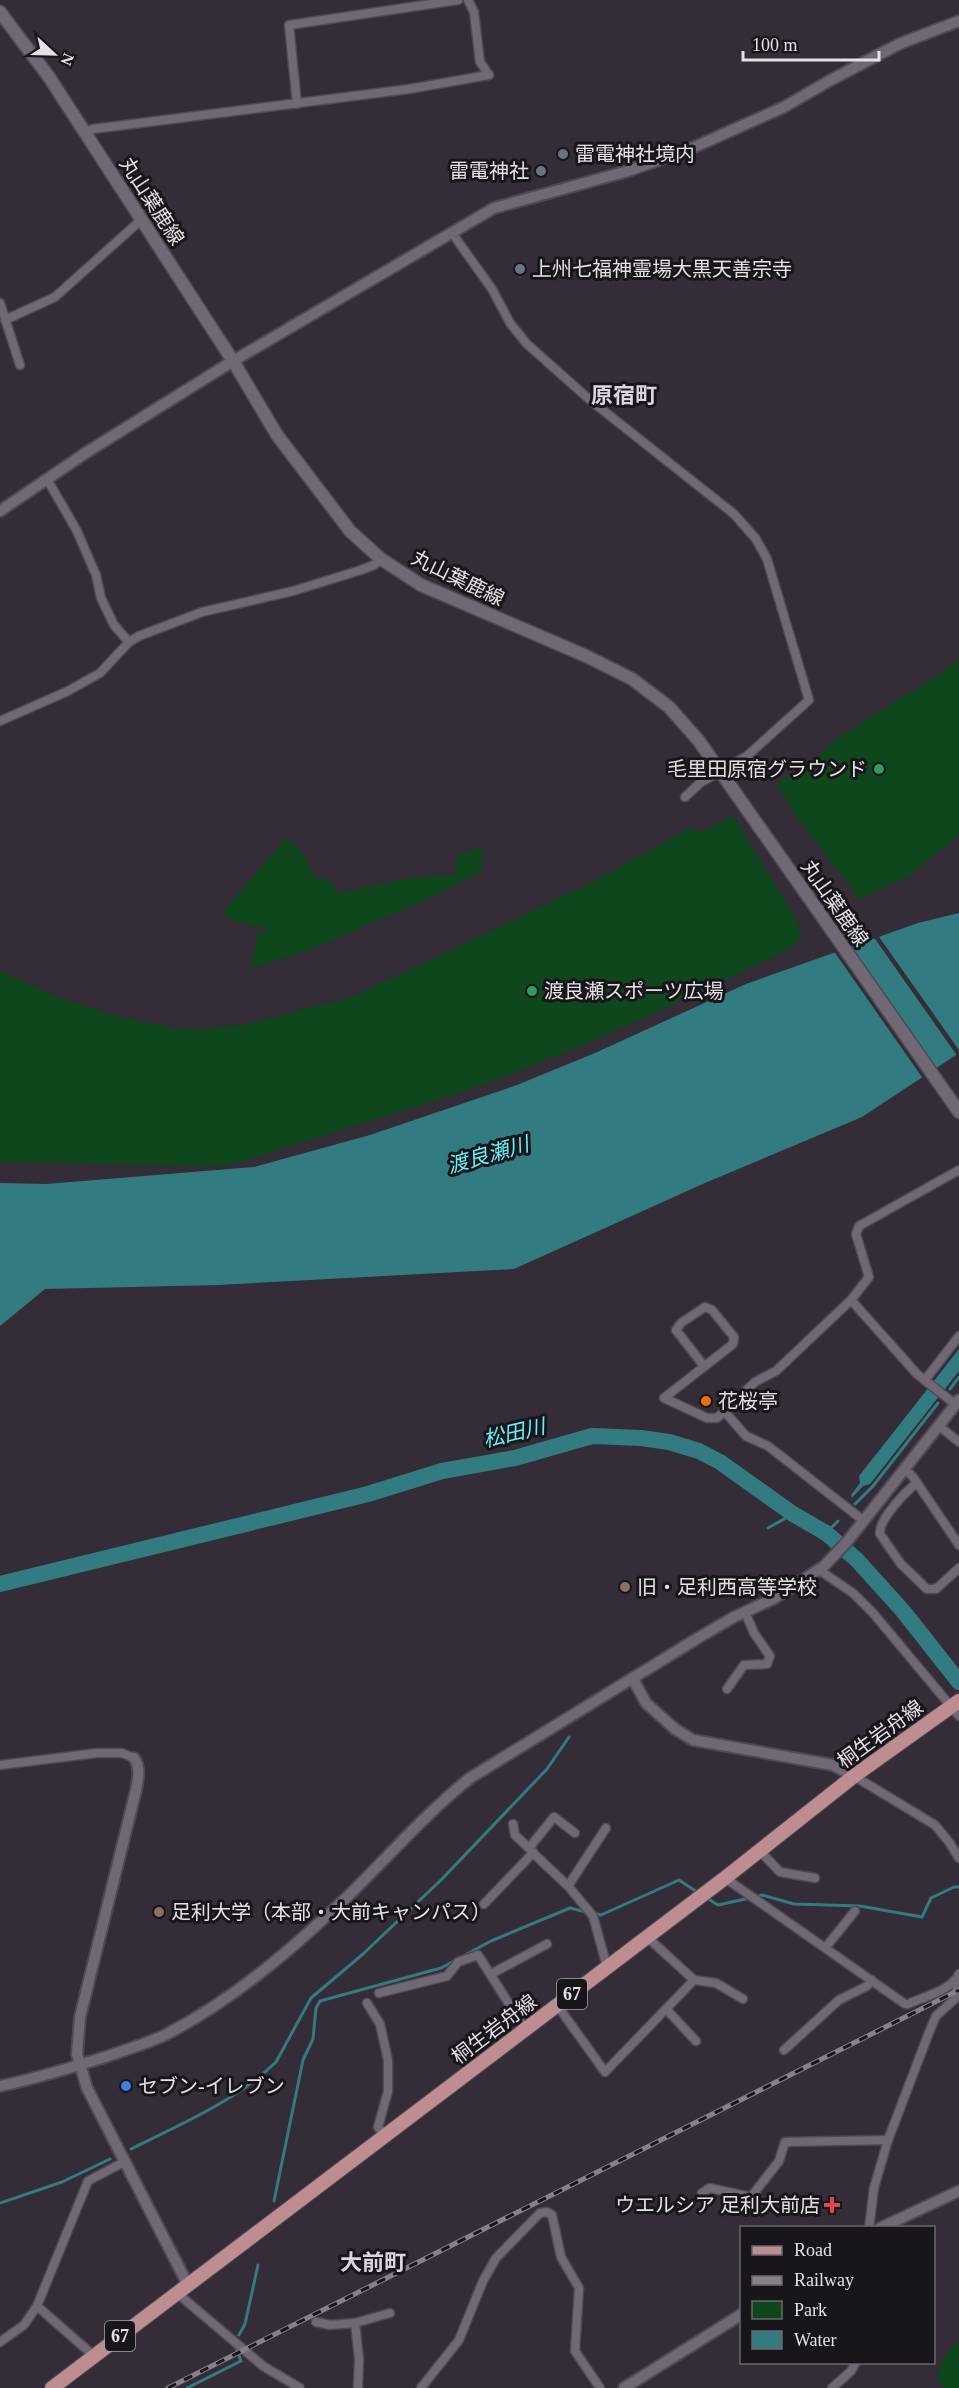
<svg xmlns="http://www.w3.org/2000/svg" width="959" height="2388" font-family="'Times New Roman','Noto Sans JP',serif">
<rect width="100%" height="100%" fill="#342c37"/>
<!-- green -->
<g fill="#0f471d">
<polygon points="959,659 959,835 909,876 860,899 794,813 777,784 822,753 836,739 938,675"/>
<path d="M733 816 797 920 801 939 788 950C686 998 585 1048 479 1086 404 1113 325 1132 249 1160L227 1165 197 1166 0 1162V971L57 997 123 1018 174 1028 205 1029 243 1025 352 997 589 884 690 828 700 833Z"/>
<path d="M287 837 301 851 316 879H329L338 894C378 884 415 875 456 875L457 854 483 848 481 872 419 903 307 951 251 968 258 933 268 931 265 928 236 922 222 913Z"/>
<polygon points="959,2341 959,2388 944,2388 937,2377 944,2356"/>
</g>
<!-- water -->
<g fill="#327c81">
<polygon points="959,913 959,1053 862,1117 705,1183 514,1269 218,1285 45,1289 0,1326 0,1183 46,1184 254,1167 370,1135 517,1085 595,1053 746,984 918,923"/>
<polygon points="959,1349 959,1371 870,1484 863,1486 852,1498 851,1495 860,1483 859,1476"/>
</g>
<!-- pier -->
<g fill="#342c37">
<polygon points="877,934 959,1050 958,1057 873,936"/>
<polygon points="847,945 936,1072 924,1080 833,950"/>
</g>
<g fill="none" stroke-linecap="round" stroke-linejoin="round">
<!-- stream -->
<g stroke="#327c81" stroke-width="3">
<polyline points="950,1389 959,1377"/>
<polyline points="855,1504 873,1486 938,1403"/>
<polyline points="768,1528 793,1514"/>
<polyline points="826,1533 838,1521"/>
<polyline points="705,1897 718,1905 750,1898"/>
<polyline points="756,1897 762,1895 794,1904 860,1906 922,1917 931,1898 954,1887 959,1887"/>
<polyline points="592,1913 601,1915 679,1880 697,1892"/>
<path d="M131 2149C181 2124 236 2101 276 2062L311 1998 363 1954 441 1880 547 1769 569 1737"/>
<polyline points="274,2201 303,2060 313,2039 316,2008 320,2001 441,1968 491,1941 570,1908 586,1912"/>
<polyline points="0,2203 62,2182 110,2159"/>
<polyline points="239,2335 245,2324 258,2265"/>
<polyline points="187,2388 241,2361 236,2348"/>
</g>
<!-- river -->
<polyline stroke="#327c81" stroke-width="16" points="0,1584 368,1494 442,1471 515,1458 592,1436 641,1438 669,1442 699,1451 720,1462 793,1514 826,1533 857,1560 903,1611 959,1682"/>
<defs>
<g id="minor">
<polyline points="297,104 289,25 458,0"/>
<polyline points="85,134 93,129 409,89 489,75 480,62 474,12 468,0"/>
<polyline points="452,233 492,289 510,323 527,344 590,400 734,514 756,539 767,559 809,700 747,756 700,783 685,797"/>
<polyline points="0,303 20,365"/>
<polyline points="5,320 55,297 141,220"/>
<polyline points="47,479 77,531 96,575 101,598 114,625 129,642"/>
<polyline points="0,721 68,691 100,673 129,642 139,636 202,612 293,591 361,570 374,565 381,559"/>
<polyline points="851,1300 917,1374 956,1405"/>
<polyline points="704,1366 676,1330 681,1323 705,1307 712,1310 734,1337 733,1344 664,1398 707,1418 717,1418 755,1382 776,1371 851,1300 869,1277 856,1234 859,1226 959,1170"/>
<polyline points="925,1380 959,1336"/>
<polyline points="725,1412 746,1436 768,1446 864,1521"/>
<polyline points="939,1426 959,1442"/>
<polyline points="905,1469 913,1477 959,1545"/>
<path d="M917 1483C906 1491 878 1520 880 1534L901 1564 927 1589H936L959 1568"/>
<polyline points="819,1570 853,1593 873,1613 959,1716"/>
<polyline points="727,1689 744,1665 767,1664 770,1656 754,1633 745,1612"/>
<polyline points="0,1765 97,1753 122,1753 134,1758"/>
<polyline points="854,1776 935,1825 949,1842 959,1858"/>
<polyline points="513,1824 515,1835 533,1852"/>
<polyline points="529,1848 554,1817 575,1833"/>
<polyline points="760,1851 780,1872 815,1878"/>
<path d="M725 1878 905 2004H908C923 1997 952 1990 959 1974"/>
<polyline points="568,1886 606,1828"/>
<polyline points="484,1904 533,1853 568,1886 593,1916 607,1967"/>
<polyline points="826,1947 855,1911"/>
<polyline points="491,1974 547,1944"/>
<polyline points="694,1980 716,1983 743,1999"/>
<polyline points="379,1993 447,1976 458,1962 478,1955 525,2029"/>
<polyline points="367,2003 380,2024 388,2060 388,2091 378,2127 385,2135"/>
<polyline points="557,2005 605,2072 694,1980 646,1936"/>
<polyline points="666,2009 696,2041"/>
<polyline points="784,2050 839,2000 867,1986 872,1980"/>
<polyline points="702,2193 710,2188 751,2197 779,2161 785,2142 888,2140"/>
<polyline points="869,2228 874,2188 888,2140 930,2030 936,2016 957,1997 956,1980"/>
<polyline points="177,2293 263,2366 300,2388"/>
<polyline points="37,2306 94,2356"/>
<polyline points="316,2322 330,2325 355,2323"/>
<polyline points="0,2342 24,2325 37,2306 88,2181 124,2162"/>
<polyline points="358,2388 359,2359 355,2323 390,2313"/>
<polyline points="421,2388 459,2340 483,2281 496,2258 540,2213 547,2212 552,2215 561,2257 579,2288 575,2351 600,2388"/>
<polyline points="832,2388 851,2371 856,2362"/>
</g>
<g id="tertiary">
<polyline points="0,511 87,452 233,361 494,208 628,171 690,149 784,107 829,81 899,44 959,21"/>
<polyline points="633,1679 646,1703 675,1729 693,1740 833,1765 854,1776"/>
<path d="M134 1758C141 1768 138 1779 136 1790L80 2017 77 2054 87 2088 188 2285"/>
<path d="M0 2086C36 2079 70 2068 105 2057 125 2050 146 2044 165 2035 233 2000 291 1950 346 1898 387 1858 425 1814 470 1778L698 1638 734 1617 773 1599 823 1567 846 1543 959 1400"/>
<polyline points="880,2228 959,2191"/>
<polyline points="624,2388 742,2314"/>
</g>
<polyline id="secondary" points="0,12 49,77 233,361 277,435 350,531 381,559 421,585 586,656 632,679 669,707 699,741 959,1112"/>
<polyline id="primary" points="52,2388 725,1878 854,1776 959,1701"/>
</defs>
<!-- minor casing -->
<use href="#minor" stroke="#504952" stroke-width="11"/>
<!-- tertiary casing -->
<use href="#tertiary" stroke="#504952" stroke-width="14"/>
<!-- secondary casing -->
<use href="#secondary" stroke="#504952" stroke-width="15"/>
<!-- primary casing -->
<use href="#primary" stroke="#504952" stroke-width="16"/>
<!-- minor -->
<use href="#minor" stroke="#716875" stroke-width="8"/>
<!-- tertiary -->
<use href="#tertiary" stroke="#716875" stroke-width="10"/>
<!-- secondary -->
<use href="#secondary" stroke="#716875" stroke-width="12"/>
<!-- primary -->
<use href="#primary" stroke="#be8d92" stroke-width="14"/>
<defs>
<polyline id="rail" points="168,2388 959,1990"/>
</defs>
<!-- rail casing -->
<use href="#rail" stroke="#88818a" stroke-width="5"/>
<!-- rail -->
<use href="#rail" stroke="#19161b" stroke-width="3" stroke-dasharray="9" stroke-linecap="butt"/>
</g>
<!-- markers -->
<g fill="#6b7280" stroke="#19161b" stroke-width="2">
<circle cx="563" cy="154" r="6"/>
<circle cx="541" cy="171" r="6"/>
<circle cx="520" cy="269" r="6"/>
</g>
<g fill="#2e9e5b" stroke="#19161b" stroke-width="2">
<circle cx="879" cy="769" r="6"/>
<circle cx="532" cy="991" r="6"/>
</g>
<circle fill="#e8710a" stroke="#19161b" stroke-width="2" cx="706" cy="1401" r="6"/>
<g fill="#8d6e63" stroke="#19161b" stroke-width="2">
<circle cx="625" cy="1587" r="6"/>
<circle cx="159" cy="1912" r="6"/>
</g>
<circle fill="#3f7fe0" stroke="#19161b" stroke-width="2" cx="126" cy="2086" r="6"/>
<path fill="#e0444e" stroke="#19161b" stroke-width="2" d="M829 2196h6v6h6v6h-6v6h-6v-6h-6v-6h6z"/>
<g text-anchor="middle" stroke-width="6" stroke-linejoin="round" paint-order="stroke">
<!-- shield labels -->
<g fill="#19161b" stroke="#a8a3aa" stroke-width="1.5">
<rect x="557" y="1979" width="30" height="30" rx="4.5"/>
<rect x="105" y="2321" width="30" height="30" rx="4.5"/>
</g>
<g font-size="18" font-weight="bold" fill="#e5e0e7">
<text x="572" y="2000">67</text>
<text x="120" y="2342">67</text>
</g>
<!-- poi labels -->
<g font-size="20" fill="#e5e0e7" stroke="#19161b" text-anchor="start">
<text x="575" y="161">雷電神社境内</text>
<text x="529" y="178" text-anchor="end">雷電神社</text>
<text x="532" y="276">上州七福神霊場大黒天善宗寺</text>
<text x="867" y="776" text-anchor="end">毛里田原宿グラウンド</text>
<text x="544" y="998">渡良瀬スポーツ広場</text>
<text x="718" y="1408">花桜亭</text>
<text x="637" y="1594">旧・足利西高等学校</text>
<text x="171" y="1919">足利大学（本部・大前キャンパス）</text>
<text x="138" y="2093">セブン-イレブン</text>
<text x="820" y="2212" text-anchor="end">ウエルシア 足利大前店</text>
</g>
<!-- street labels -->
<g font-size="20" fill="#e5e0e7" stroke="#19161b">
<text transform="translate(152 201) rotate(57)" y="7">丸山葉鹿線</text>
<text transform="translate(458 578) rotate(26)" y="7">丸山葉鹿線</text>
<text transform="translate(835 903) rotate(55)" y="7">丸山葉鹿線</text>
<text transform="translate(880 1734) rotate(-36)" y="7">桐生岩舟線</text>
<text transform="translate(494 2029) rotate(-37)" y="7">桐生岩舟線</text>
</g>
<!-- water labels -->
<g font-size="21" font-style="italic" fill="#64f1fa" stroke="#19161b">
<text transform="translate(488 1155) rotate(-16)" y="7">渡良瀬川</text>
<text transform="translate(514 1433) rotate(-13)" y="7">松田川</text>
</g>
<!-- quarter labels -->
<g font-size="22" font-weight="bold" fill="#dcd2e0" stroke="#19161b">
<text x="624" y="403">原宿町</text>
<text x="373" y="2270">大前町</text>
</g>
</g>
<!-- legend -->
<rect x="740" y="2226" width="195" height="138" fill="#19161b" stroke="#6b676d" stroke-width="1.5"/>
<rect x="752" y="2246" width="30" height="9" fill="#be8d92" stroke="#6b676d" stroke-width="1.5"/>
<text x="794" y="2256" font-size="18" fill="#e5e0e7">Road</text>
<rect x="752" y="2276" width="30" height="9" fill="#88818a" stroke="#6b676d" stroke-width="1.5"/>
<text x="794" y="2286" font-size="18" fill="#e5e0e7">Railway</text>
<rect x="752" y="2301" width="30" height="18" fill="#0f471d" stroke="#6b676d" stroke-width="1.5"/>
<text x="794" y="2316" font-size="18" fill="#e5e0e7">Park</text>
<rect x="752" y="2331" width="30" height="18" fill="#327c81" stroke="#6b676d" stroke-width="1.5"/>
<text x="794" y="2346" font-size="18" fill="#e5e0e7">Water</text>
<!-- north arrow -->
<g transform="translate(54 54) rotate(112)" stroke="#19161b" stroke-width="4.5" paint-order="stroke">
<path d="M0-4.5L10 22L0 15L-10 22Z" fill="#e5e0e7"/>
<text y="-9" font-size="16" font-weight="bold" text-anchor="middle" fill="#e5e0e7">N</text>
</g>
<!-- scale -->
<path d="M743 51v9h136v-9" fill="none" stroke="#e5e0e7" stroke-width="3"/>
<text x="752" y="51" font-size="18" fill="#e5e0e7" stroke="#19161b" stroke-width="4.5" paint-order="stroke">100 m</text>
</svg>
